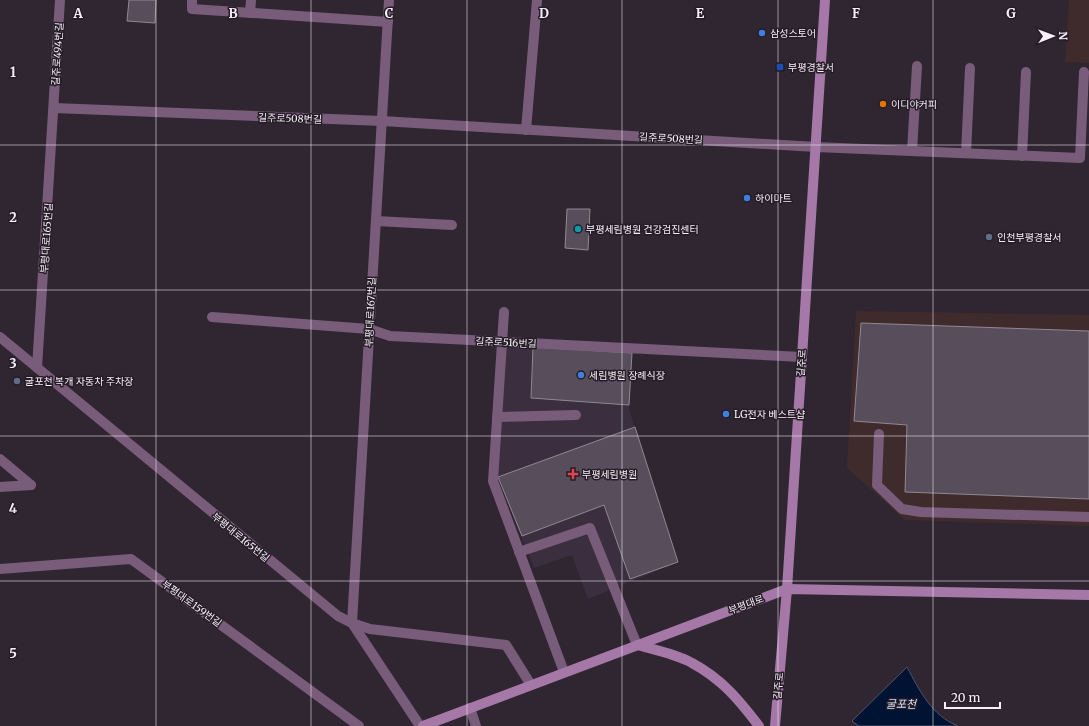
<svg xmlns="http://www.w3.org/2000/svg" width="1089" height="726" font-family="Merriweather,'Noto Sans KR',serif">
<rect width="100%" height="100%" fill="#2f2631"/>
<!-- commercial -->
<g fill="#3f2b2b">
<polygon points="1069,0 1089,0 1089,63 1065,62"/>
<polygon points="856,311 1089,315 1089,526 905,520 847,468"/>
</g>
<!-- built -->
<polygon fill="#3b2e3f" points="502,345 632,353 629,409 678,562 588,599 572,555 534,568 495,471"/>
<!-- water -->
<path fill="#011332" stroke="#4a556d" d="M907 667C919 690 932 716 958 726H859L852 721Z"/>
<!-- building -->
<g fill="#584e5b" stroke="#928795">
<polygon points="129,0 156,0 155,23 127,21"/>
<polygon points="567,209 590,209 588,250 565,248"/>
<polygon points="861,323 1089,331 1089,499 905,492 907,425 854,421"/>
<polygon points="533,347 632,353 629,405 531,398"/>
<polygon points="635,427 678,562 630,579 604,505 522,536 498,477"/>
</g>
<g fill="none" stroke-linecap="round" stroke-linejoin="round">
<!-- lane -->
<g stroke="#785c7a" stroke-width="10">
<polyline points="192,0 192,9 388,22"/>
<polyline points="389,0 352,623 370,629 506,645 531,685"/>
<polyline points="250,13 251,0"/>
<polyline points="54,108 382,121 816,147 1080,158 1084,72"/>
<polyline points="526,130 537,0"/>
<polyline points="912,151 917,66"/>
<polyline points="966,153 970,68"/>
<polyline points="1022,156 1026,72"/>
<polyline points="376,221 452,225"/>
<polyline points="212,317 369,329 390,336 802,357"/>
<polyline points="0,337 338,616 352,623 420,726"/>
<polyline points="37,368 60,0"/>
<polyline points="0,459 31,485"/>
<polyline points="0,487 31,485"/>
<polyline points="0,569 131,559 359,726"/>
<polyline points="470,708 476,726"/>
</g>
<!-- street -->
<g stroke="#785c7a" stroke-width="10">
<polyline points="504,312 493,481 564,672"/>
<polyline points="497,417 576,415"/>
<polyline points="879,434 877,485 902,509 921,512 1089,517"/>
<polyline points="519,552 590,528 637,645"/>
</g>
<!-- secondary -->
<g stroke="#a578a8" stroke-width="10">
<path d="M637 645C655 650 676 654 692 663 722 679 739 700 759 726"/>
<polyline points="423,726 787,589 1089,595"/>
<polyline points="775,726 787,589 825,0"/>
</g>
</g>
<!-- grid -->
<path fill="none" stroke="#f5eff7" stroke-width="1" stroke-opacity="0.55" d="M156 0V726M311 0V726M467 0V726M622 0V726M778 0V726M933 0V726M0 145H1089M0 290H1089M0 436H1089M0 581H1089"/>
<!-- markers -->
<g fill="#3f7fe0" stroke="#251c27" stroke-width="1.5">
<circle cx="762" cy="33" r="4"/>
<circle cx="747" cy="198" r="4"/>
<circle cx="581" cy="375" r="4"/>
<circle cx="726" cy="414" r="4"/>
</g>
<rect fill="#1a4fb4" stroke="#251c27" stroke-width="1.5" x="776" y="63" width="8" height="8" rx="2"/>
<circle fill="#e8710a" stroke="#251c27" stroke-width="1.5" cx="883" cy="104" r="4"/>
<circle fill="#0f9aa8" stroke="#251c27" stroke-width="1.5" cx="578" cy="229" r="4"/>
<g fill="#5c6f8a" stroke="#251c27" stroke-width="1.5">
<circle cx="989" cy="237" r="4"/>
<circle cx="17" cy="381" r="4"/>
</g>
<path fill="#e0444e" stroke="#251c27" stroke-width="1.5" d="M571 468h4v4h4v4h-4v4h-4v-4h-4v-4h4z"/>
<g text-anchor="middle" stroke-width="3" stroke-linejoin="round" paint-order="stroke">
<!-- poi labels -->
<g font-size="10" fill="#f5eff7" stroke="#251c27" text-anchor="start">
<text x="770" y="37">삼성스토어</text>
<text x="788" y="71">부평경찰서</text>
<text x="891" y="108">이디야커피</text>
<text x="755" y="202">하이마트</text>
<text x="586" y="233">부평세림병원 건강검진센터</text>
<text x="997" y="241">인천부평경찰서</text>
<text x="589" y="379">세림병원 장례식장</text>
<text x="25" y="385">굴포천 복개 자동차 주차장</text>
<text x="734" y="418">LG전자 베스트샵</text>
<text x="582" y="478">부평세림병원</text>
</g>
<!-- street labels -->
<g font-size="10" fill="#f5eff7" stroke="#251c27">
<text transform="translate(57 54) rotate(-86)" y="4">길주로494번길</text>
<text transform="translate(290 118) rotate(2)" y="4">길주로508번길</text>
<text transform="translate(671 138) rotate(3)" y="4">길주로508번길</text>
<text transform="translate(46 238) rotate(-86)" y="4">부평대로165번길</text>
<text transform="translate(370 312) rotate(-87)" y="4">부평대로167번길</text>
<text transform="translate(506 342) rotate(3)" y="4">길주로516번길</text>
<text transform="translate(801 363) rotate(-86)" y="4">길주로</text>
<text transform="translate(241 537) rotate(39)" y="4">부평대로165번길</text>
<text transform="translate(192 603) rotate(36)" y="4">부평대로159번길</text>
<text transform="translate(746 604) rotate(-21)" y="4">부평대로</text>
<text transform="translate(778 686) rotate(-85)" y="4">길주로</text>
</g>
<!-- water labels -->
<g font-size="11" font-style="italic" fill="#cfe0f9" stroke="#251c27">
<text x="901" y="708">굴포천</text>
</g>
</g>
<g font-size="13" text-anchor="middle" font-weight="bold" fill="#f5eff7" stroke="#251c27" stroke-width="3" stroke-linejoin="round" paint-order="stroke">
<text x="78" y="18">A</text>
<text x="233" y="18">B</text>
<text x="389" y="18">C</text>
<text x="544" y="18">D</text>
<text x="700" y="18">E</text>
<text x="856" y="18">F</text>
<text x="1011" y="18">G</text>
<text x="13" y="77">1</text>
<text x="13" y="222">2</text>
<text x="13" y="368">3</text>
<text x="13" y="513">4</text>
<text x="13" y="658">5</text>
</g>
<!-- north arrow -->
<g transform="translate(1053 36) rotate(89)" stroke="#251c27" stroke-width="3" paint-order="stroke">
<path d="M0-3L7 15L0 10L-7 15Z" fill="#f5eff7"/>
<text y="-6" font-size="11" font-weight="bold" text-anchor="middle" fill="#f5eff7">N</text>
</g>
<!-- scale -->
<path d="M945 702v6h55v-6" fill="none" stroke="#f5eff7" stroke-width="2"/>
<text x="951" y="702" font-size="12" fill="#f5eff7" stroke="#251c27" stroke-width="3" paint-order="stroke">20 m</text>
</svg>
